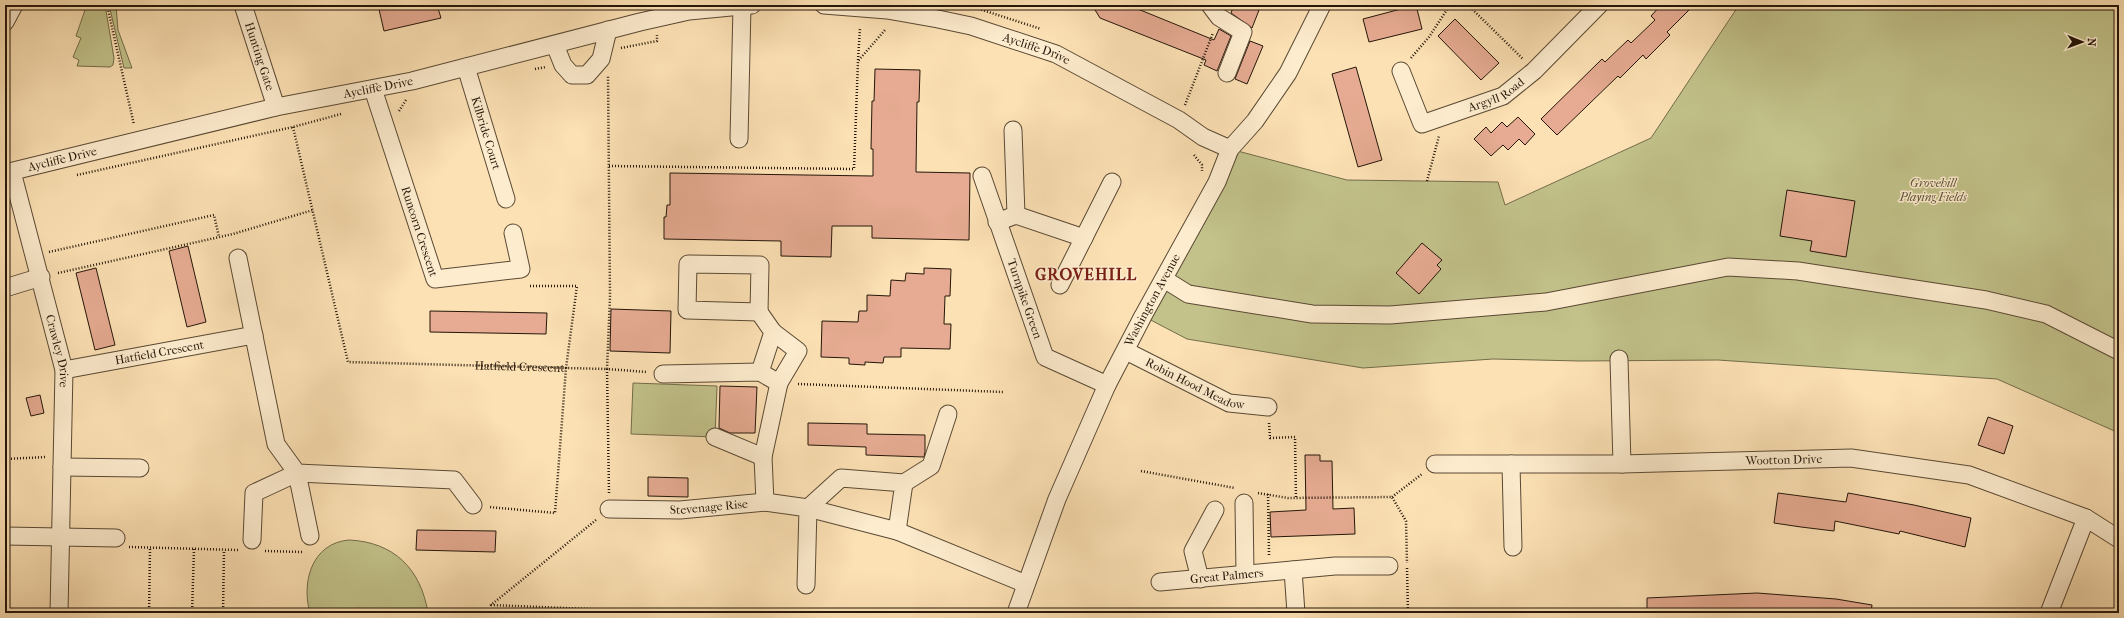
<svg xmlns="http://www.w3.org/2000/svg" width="2124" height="618" font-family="'IM FELL French Canon',serif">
<rect width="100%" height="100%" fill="#fce1b4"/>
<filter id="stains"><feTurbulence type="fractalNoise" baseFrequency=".005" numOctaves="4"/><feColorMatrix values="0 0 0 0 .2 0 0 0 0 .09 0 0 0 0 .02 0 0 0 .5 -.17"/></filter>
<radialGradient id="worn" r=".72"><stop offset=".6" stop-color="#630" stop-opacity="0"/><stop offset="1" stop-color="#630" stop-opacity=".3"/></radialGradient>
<!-- green -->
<g fill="#c2c28a" stroke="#736c4a">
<polygon points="72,5 105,5 114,58 113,65 110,67 77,66 79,60 73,57 81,38 76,36 85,10"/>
<polygon points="109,5 116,5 118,30 132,68 124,68"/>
<polygon points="1739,5 2119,5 2119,433 1997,379 1718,360 1580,361 1493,359 1363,368 1187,339 1143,316 1230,149 1347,180 1498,182 1505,205 1651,138"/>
<polygon points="633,383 717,386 715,437 631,434"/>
<path d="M349 540C394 542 421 569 428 613H369L370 610 359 608 358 613H310C301 582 312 543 349 540Z"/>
</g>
<!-- building -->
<g fill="#e6ab92" stroke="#241609">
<polygon points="378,5 437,5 441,18 384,31"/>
<polygon points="1092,5 1128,5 1214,40 1219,29 1231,36 1217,71 1204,65 1206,60 1100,18"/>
<polygon points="1234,5 1261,5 1252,28 1231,13"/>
<polygon points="1416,5 1422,29 1369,42 1363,19"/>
<polygon points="1661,5 1694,5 1667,32 1670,35 1646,59 1643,55 1620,78 1618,76 1557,135 1541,119 1602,59 1605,62 1628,40 1631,43 1655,20 1651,16"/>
<polygon points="1455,19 1499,63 1481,80 1438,36"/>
<polygon points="1250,41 1263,46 1247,84 1235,79"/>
<polygon points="1356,67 1382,160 1358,167 1332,74"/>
<polygon points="875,69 920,70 919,102 917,102 916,172 970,173 969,240 872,238 872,226 832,226 831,257 781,256 781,241 664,239 664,217 666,217 667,205 670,205 670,173 873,176 873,149 871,149 872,101 874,101"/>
<polygon points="1518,117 1535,134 1525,145 1519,139 1508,150 1503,145 1491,156 1474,139 1486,127 1491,133 1502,122 1507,127"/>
<polygon points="1787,190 1855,201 1846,257 1810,251 1812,241 1780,236"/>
<polygon points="1422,243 1442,260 1437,265 1441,269 1419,294 1396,273"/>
<polygon points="188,246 206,322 187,327 169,251"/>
<polygon points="96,268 115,345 95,350 76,273"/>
<polygon points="924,268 951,269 950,296 945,296 944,324 951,324 950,349 901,348 901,357 884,357 883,363 865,362 865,365 849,364 849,358 821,357 822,321 858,322 859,311 867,311 867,295 890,296 891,280 905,281 906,273 924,274"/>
<polygon points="611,309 671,311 670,353 610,351"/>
<polygon points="430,311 547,313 546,334 430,332"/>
<polygon points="720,386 757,387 755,433 730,433 719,428"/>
<polygon points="40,395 44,413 31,416 26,398"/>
<polygon points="1988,417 2013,426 2004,454 1978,445"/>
<polygon points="808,423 867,424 867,434 925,435 925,452 924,457 866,455 866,447 808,445"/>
<polygon points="1305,455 1320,455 1320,461 1332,461 1333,509 1354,508 1355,534 1271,537 1270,512 1306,510"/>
<polygon points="648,477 688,478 688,497 648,496"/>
<polygon points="1778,493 1846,502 1848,493 1914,505 1971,518 1965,547 1900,531 1899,534 1835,521 1834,531 1801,527 1774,523"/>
<polygon points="417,530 496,531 495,552 416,550"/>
<polygon points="1757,593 1836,599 1872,605 1871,613 1647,613 1647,598"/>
</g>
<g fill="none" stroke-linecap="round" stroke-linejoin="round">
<defs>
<g id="minor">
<path id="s2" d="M243 5 276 107"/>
<path id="s3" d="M824 5 887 10 938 19 971 26 1056 54 1179 120 1203 137 1230 149"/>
<polyline points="1210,5 1219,17 1243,32 1227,73"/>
<polyline points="5,22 14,5"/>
<polyline points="555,45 563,65 572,75 587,75 601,59 608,30"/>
<path id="s4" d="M466 67 506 199"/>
<path id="s5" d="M1401 71 1422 124 1503 96 1534 71 1599 5"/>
<path id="s6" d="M373 89 435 279 521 269 513 233"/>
<polyline points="1013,130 1016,215"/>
<polyline points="739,139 742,6"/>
<path id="s7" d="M12 172 64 370 59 613"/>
<path id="s8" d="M5 173 276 107 412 81 640 22 689 11 752 5"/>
<path id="s9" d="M982 176 1045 357 1107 385"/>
<polyline points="997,222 1016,215 1084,238"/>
<polyline points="238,258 276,444 297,473 454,480 473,505"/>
<polygon points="688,264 760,265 759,312 687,310"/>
<polyline points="1164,279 1188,294 1312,314 1390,315 1546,302 1728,267 1798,271 1986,300 2046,314 2119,351"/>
<polyline points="1060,285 1112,182"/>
<polyline points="5,288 41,277"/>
<polyline points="759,312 773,332 760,372"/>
<polyline points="773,332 798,351 779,383"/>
<path id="s10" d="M1126 351 1229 403 1268 407"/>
<polyline points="1619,359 1622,464"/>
<path id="s11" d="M64 370 254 335"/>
<polyline points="663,374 760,372 779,383 763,457 765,502"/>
<polyline points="715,437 763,457"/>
<path id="s12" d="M1435 464H1622L1851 458 1969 475 2086 518 2119 539"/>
<polyline points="1511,464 1513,547"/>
<polyline points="62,467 140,468"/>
<polyline points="904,483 931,466 948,414"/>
<polyline points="1244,503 1245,574"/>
<path id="s13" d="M609 509 680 510 765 502 808 508 897 531 1026 584"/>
<polyline points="5,536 116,538"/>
<polyline points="252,540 254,493 297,473 310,536"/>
<polyline points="1293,570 1296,613"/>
<polyline points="1200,579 1193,551 1215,510"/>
<path id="s14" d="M1160 582 1335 566H1389"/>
<polyline points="806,585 808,508 841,478 904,483 897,531"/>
<path id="s15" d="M1016 613 1057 499 1107 385 1143 316 1217 182 1230 149 1255 121 1288 73 1322 5"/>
<polyline points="2049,613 2086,518"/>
</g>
</defs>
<!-- minor casing -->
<use href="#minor" stroke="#5a4934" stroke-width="19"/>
<!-- path -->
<g stroke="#241609" stroke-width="2.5" stroke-dasharray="1 2" stroke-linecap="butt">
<polyline points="107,5 134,125"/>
<polyline points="967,5 1041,29"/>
<polyline points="1468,5 1523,59"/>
<polyline points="621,48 657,41 657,35"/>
<polyline points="1411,58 1429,37 1450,5"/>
<polyline points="858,60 860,28"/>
<polyline points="535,69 546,67"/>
<polyline points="1185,105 1213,33"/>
<polyline points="399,111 406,100"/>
<path id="s1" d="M293 127 348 362 566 368 555 513 489 507"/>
<polyline points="1194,155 1202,165 1202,171"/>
<polyline points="609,166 854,169 858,61 885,30"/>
<polyline points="77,175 293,127 341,114"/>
<polyline points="1427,181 1439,136"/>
<polyline points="49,252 214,215 219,237"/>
<polyline points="58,273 233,234 313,210"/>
<polyline points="530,286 577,286 566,368 607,369 610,297 608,76"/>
<polyline points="798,384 1003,392"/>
<polyline points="1269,423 1270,438 1295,437 1296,498"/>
<polyline points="5,459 46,457"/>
<polyline points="1141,471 1235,488"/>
<polyline points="609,493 607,369 647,372"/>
<polyline points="1258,493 1288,498 1392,497 1406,521 1407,563"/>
<polyline points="1268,494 1269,555"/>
<polyline points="1392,497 1422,474"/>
<polyline points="596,520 491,605 690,613 769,611 821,613"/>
<polyline points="129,547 238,550"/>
<polyline points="265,551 302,552"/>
<polyline points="1407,568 1408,613"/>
<polyline points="149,613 150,548"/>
<polyline points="192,613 194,549"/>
<polyline points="223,613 224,550"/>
</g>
<!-- minor -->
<use href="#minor" stroke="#fdecce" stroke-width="17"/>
</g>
<g text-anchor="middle" stroke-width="3" stroke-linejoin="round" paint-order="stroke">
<!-- street labels -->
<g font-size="12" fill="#241609" stroke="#fdecce">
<text dy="4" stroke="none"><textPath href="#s3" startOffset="218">Aycliffe Drive</textPath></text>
<text dy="4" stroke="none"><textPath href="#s2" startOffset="54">Hunting Gate</textPath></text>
<text dy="4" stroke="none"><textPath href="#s8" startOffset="383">Aycliffe Drive</textPath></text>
<text dy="4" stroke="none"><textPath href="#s5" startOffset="137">Argyll Road</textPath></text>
<text dy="4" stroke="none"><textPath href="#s4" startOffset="69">Kilbride Court</textPath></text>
<text dy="4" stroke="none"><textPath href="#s8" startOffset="59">Aycliffe Drive</textPath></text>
<text dy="4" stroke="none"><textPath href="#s6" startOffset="150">Runcorn Crescent</textPath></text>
<text dy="4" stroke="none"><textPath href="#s9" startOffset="130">Turnpike Green</textPath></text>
<text dy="4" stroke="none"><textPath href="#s15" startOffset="342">Washington Avenue</textPath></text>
<text dy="4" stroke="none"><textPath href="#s7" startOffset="185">Crawley Drive</textPath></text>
<text dy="4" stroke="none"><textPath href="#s11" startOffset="97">Hatfield Crescent</textPath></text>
<text dy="4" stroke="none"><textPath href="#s1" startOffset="413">Hatfield Crescent</textPath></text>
<text dy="4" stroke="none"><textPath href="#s10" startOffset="77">Robin Hood Meadow</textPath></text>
<text dy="4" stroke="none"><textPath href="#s12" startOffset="349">Wootton Drive</textPath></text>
<text dy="4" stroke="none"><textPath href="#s13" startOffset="100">Stevenage Rise</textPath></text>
<text dy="4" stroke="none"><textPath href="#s14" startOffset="67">Great Palmers</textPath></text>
</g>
<!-- park labels -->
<g font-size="12" font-style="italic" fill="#5b5236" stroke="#fdecce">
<text x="1933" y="187">Grovehill<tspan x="1933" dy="14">Playing Fields</tspan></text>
</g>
<!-- district labels -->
<g font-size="16" font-weight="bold" letter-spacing="1" fill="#7a1f14" stroke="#fdecce">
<text x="1086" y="280">GROVEHILL</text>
</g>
</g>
<!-- margin -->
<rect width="2124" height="618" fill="none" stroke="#fce1b4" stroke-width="20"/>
<rect x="6" y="6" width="2112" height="606" fill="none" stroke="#241609" stroke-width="2"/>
<rect x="10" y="10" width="2104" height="598" fill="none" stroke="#241609"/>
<!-- north arrow -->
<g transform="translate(2082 42) rotate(91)" stroke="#fdecce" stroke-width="3" paint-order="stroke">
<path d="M0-3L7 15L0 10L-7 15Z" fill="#241609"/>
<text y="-6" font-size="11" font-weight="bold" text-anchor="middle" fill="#241609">N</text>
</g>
<rect width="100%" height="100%" filter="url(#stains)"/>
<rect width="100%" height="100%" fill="url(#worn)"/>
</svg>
